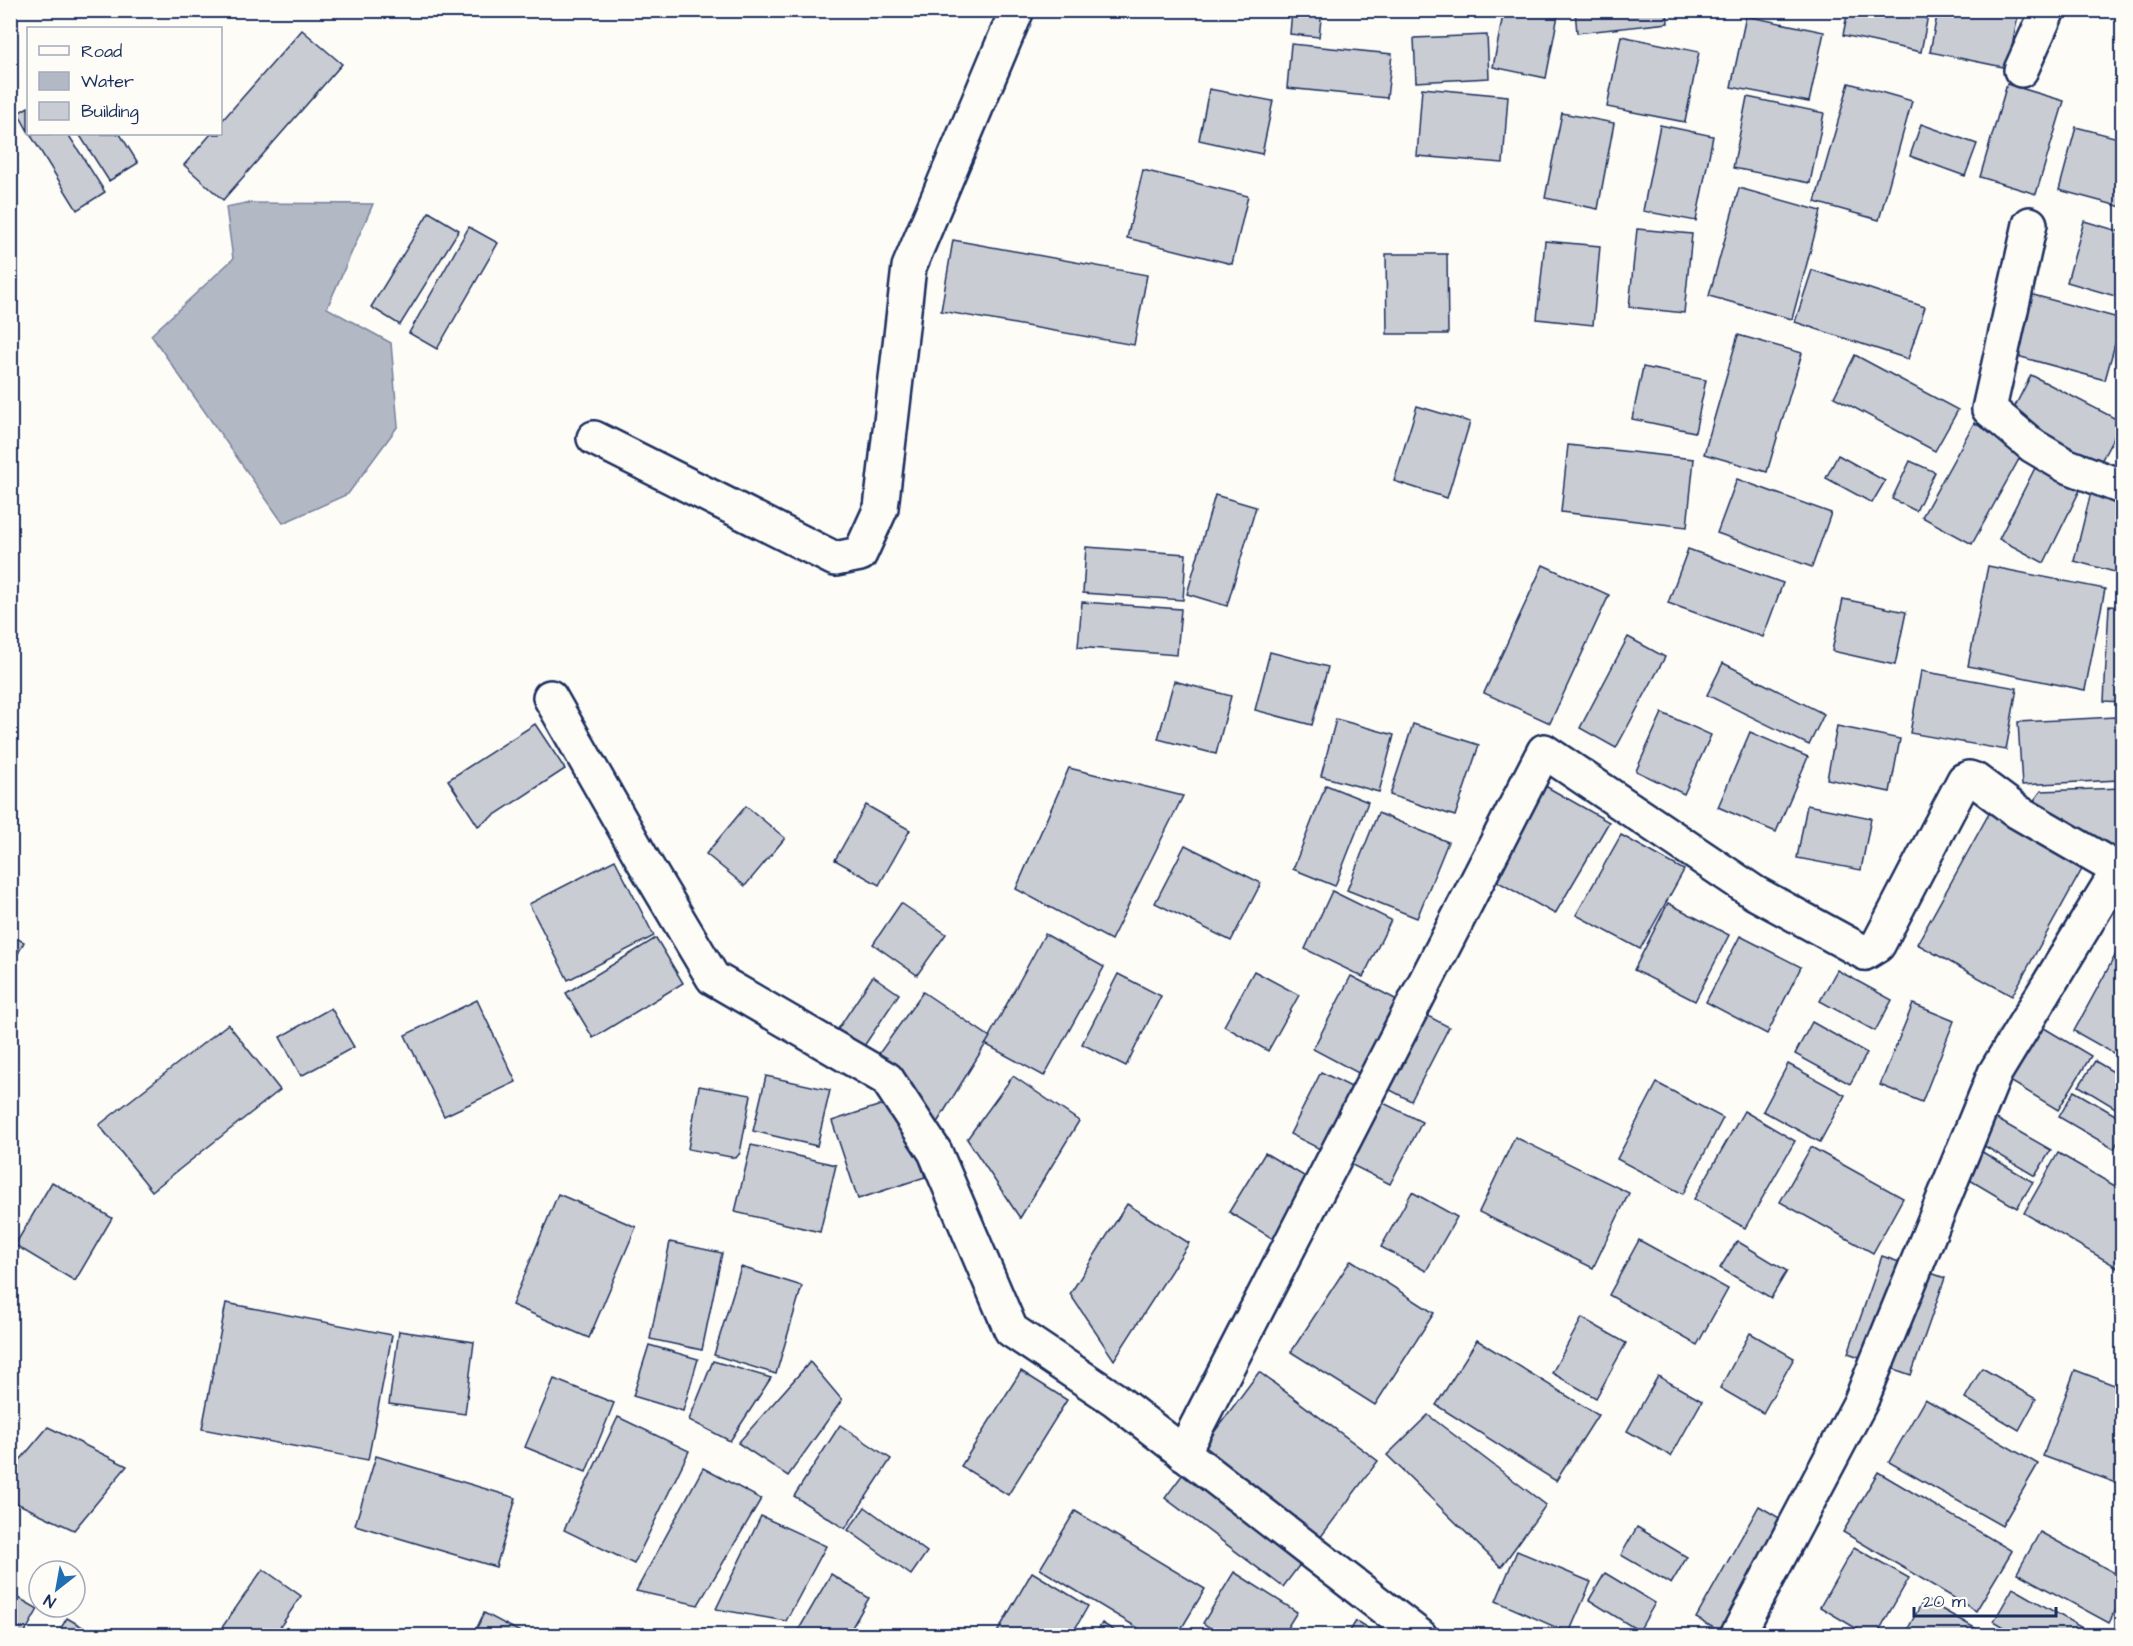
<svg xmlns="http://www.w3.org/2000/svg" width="2133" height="1646" font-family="'Architects Daughter',sans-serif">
<rect width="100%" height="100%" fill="#fdfcf7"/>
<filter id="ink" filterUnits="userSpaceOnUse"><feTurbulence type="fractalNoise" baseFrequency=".0167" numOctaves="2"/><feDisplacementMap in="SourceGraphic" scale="12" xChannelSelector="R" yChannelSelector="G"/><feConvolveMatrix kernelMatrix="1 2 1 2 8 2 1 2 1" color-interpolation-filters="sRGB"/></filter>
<g filter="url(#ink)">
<!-- water -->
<polygon fill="#b3b8c5" stroke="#76819c" stroke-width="1.5" points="246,203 373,204 327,308 391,343 398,426 348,494 283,523 151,335 233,259 226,207"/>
<!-- building -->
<g fill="#c9ccd3" stroke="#1b2f5e" stroke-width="1.5">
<polygon points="1292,10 1322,10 1319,37 1290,34"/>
<polygon points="1504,10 1559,10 1546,78 1493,67"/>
<polygon points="1575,10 1667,10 1668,23 1577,33"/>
<polygon points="1848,10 1929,10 1921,52 1843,35"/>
<polygon points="1938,10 2019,10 2008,68 1930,52"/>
<polygon points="1746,16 1824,32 1809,102 1731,87"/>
<polygon points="302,30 342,64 223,200 184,165 211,134 220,134 220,123"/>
<polygon points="1487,35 1489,78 1416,82 1414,38"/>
<polygon points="1621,36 1699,52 1685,122 1607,107"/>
<polygon points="1291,44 1392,54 1387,98 1287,88"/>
<polygon points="1849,83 1912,101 1879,220 1815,202"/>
<polygon points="2007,84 2064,101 2036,194 1980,177"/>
<polygon points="1422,88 1508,96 1503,163 1417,156"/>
<polygon points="1209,89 1273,101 1262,154 1199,140"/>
<polygon points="1747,97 1824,113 1810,183 1733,168"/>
<polygon points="28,107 28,131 18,113"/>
<polygon points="1562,113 1614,123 1598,209 1545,198"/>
<polygon points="1921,124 1977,144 1965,176 1910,156"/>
<polygon points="1660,125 1713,136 1696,221 1643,211"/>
<polygon points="2076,127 2122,139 2122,207 2059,190"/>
<polygon points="30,134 68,134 105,192 77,210"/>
<polygon points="79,134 120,134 138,163 109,181"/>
<polygon points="1143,170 1248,196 1232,264 1127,238"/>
<polygon points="1739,188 1821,211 1792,319 1709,296"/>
<polygon points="429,212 459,230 400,325 371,307"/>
<polygon points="2084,221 2122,232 2122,298 2067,282"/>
<polygon points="469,227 498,243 437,349 409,333"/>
<polygon points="1637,229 1692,234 1684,313 1629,307"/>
<polygon points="953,240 1147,275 1134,345 941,311"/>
<polygon points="1545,241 1600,246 1593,325 1537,319"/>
<polygon points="1386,254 1447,254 1448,334 1387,334"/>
<polygon points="1812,270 1925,307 1908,359 1795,322"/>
<polygon points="2026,293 2122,319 2105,380 2010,354"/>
<polygon points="1738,335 1802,353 1767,472 1704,454"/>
<polygon points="1855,355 1958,410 1935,451 1834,397"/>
<polygon points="1643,367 1706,380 1695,432 1632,419"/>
<polygon points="2031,375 2122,422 2099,465 2009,418"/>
<polygon points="1417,406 1470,422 1447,498 1394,481"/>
<polygon points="1974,423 2024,450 1972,544 1922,517"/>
<polygon points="1568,445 1694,459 1687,527 1561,512"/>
<polygon points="1838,455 1885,481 1872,503 1826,478"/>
<polygon points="1910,461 1935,472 1916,511 1892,499"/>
<polygon points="2036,466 2081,488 2044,563 1999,539"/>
<polygon points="1737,479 1831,513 1812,567 1717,533"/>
<polygon points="2092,488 2122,496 2122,574 2074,561"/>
<polygon points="1215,495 1256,507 1227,606 1187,594"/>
<polygon points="1086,547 1186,554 1183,600 1083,593"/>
<polygon points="1688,549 1783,583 1763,637 1668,603"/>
<polygon points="1543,565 1609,595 1550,723 1484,693"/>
<polygon points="1988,566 2105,589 2085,690 1968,666"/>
<polygon points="1843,599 1906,612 1895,665 1832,651"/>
<polygon points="1082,602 1181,609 1177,655 1078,647"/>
<polygon points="2109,606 2122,607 2122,702 2104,701"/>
<polygon points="1628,637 1665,657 1616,748 1580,728"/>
<polygon points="1270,652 1328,667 1312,725 1255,710"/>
<polygon points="1723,663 1824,714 1809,745 1707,695"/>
<polygon points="1921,671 2017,688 2006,750 1910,733"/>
<polygon points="1174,681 1231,696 1216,754 1158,739"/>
<polygon points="1662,713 1711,735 1684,794 1636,771"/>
<polygon points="2115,717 2119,780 2022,785 2018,722"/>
<polygon points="1336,719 1394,735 1379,792 1321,776"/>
<polygon points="535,724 565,769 478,826 448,780"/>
<polygon points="1413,724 1479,745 1455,816 1390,795"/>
<polygon points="1837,726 1900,739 1890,792 1827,779"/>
<polygon points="1750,732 1808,757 1776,832 1718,807"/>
<polygon points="1069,768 1183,796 1111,940 1016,889"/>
<polygon points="1540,783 1609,822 1555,914 1486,875"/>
<polygon points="1326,785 1368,802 1335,886 1293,869"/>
<polygon points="2122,788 2122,864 2029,807 2041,791"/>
<polygon points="866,805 910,830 879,885 835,860"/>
<polygon points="1807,805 1871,818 1861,870 1797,858"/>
<polygon points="746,806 785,838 745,886 706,854"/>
<polygon points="1991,810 2086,862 2012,996 1917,944"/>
<polygon points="1378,813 1448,842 1417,918 1347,890"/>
<polygon points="1621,835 1684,870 1640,949 1576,915"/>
<polygon points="1185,845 1261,883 1231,941 1155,903"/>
<polygon points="615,860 654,936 568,980 529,904"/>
<polygon points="1332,891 1391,920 1363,977 1305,949"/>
<polygon points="901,903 946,934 917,975 873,944"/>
<polygon points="1668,903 1729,935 1695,1001 1634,970"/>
<polygon points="1045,934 1104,967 1044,1076 985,1044"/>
<polygon points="10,935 24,942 10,969"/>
<polygon points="1740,936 1801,967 1767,1034 1706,1002"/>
<polygon points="656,938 683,983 593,1038 566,993"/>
<polygon points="2122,943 2122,1058 2074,1031"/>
<polygon points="1837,970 1892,1000 1875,1031 1820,1001"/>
<polygon points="1254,971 1299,995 1268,1051 1224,1026"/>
<polygon points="1118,974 1161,996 1126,1066 1082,1044"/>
<polygon points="873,976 899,994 860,1052 834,1035"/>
<polygon points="1351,976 1449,1027 1411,1101 1313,1049"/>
<polygon points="923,992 990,1037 930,1134 878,1055"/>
<polygon points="477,1000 516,1082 444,1116 405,1035"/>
<polygon points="1913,1004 1954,1021 1922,1102 1880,1085"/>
<polygon points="331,1008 354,1047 301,1076 280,1037"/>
<polygon points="1812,1022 1867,1053 1850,1084 1795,1054"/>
<polygon points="2034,1022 2091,1056 2058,1110 2002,1076"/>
<polygon points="228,1024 280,1090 152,1191 99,1125"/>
<polygon points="2095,1061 2122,1077 2122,1112 2079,1086"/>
<polygon points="1788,1064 1845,1095 1820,1142 1763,1111"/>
<polygon points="1321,1072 1422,1122 1390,1184 1290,1134"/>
<polygon points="766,1076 830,1090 817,1146 753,1131"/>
<polygon points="1013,1076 1079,1121 1020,1218 967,1139"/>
<polygon points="1657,1083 1723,1118 1683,1194 1617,1159"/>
<polygon points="699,1086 751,1095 740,1153 736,1158 688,1149"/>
<polygon points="2074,1091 2122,1119 2122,1134 2114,1149 2059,1117"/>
<polygon points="899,1099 925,1177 858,1199 832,1121"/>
<polygon points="1744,1111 1795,1141 1745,1228 1694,1199"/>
<polygon points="1995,1118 2051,1150 2035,1176 1981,1144"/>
<polygon points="1515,1137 1629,1193 1593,1268 1479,1212"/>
<polygon points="751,1145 836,1165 820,1232 735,1212"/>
<polygon points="1811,1147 1903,1198 1873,1253 1780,1202"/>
<polygon points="1979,1150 2033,1182 2017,1208 1963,1176"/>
<polygon points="1265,1153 1336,1195 1300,1255 1229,1212"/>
<polygon points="2058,1153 2122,1190 2122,1270 2024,1213"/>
<polygon points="52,1182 112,1218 75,1281 15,1245"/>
<polygon points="1412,1192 1457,1217 1426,1271 1381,1247"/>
<polygon points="558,1194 636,1227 589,1338 512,1305"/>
<polygon points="1127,1204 1189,1243 1114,1360 1070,1294"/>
<polygon points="1639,1240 1728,1289 1697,1345 1609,1295"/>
<polygon points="1737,1241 1787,1271 1771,1298 1720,1268"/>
<polygon points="670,1242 722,1253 702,1350 650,1339"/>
<polygon points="1882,1256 1945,1278 1911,1375 1848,1353"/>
<polygon points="1351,1260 1434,1313 1375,1405 1291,1352"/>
<polygon points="741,1267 802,1286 776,1374 714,1355"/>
<polygon points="226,1303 392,1335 368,1460 202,1429"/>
<polygon points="1582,1318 1626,1343 1596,1398 1552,1373"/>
<polygon points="399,1331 474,1342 465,1414 389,1404"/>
<polygon points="1750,1333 1794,1358 1763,1413 1720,1388"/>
<polygon points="1477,1340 1598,1415 1556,1481 1436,1405"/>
<polygon points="649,1345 698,1359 683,1411 633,1396"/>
<polygon points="713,1361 771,1378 730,1441 689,1420"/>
<polygon points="810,1362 842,1400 788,1476 738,1443"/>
<polygon points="1982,1368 2036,1399 2019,1430 1965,1398"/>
<polygon points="2075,1370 2122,1388 2122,1485 2043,1456"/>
<polygon points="1021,1371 1067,1400 1008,1495 961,1466"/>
<polygon points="1259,1372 1378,1461 1283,1587 1165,1498"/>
<polygon points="1658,1376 1702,1401 1671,1456 1627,1431"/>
<polygon points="554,1379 614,1403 586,1472 525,1447"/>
<polygon points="1925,1399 2038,1464 2002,1526 1889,1462"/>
<polygon points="1428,1415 1546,1505 1501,1567 1387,1455"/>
<polygon points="618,1417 689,1451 634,1564 564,1530"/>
<polygon points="840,1425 891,1459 845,1529 794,1496"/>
<polygon points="48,1427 127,1466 74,1530 10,1500 10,1472"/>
<polygon points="376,1456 516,1498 496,1567 355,1525"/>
<polygon points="703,1468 761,1499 698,1605 636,1591"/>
<polygon points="1878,1472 2012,1551 1976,1611 1843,1532"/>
<polygon points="1759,1506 1803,1532 1728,1636 1696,1618"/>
<polygon points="865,1507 927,1552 911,1575 848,1530"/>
<polygon points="1075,1511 1205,1589 1177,1636 1151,1636 1040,1569"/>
<polygon points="761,1516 826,1546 786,1621 716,1609"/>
<polygon points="1637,1527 1687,1557 1671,1584 1621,1555"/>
<polygon points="2040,1532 2122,1577 2122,1598 2109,1623 2017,1573"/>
<polygon points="1854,1547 1909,1578 1876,1636 1869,1636 1820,1607"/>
<polygon points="1517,1551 1591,1582 1569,1633 1496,1601"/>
<polygon points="263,1569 301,1596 274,1636 216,1636"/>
<polygon points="1032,1572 1088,1606 1071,1636 995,1636"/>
<polygon points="1234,1572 1297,1612 1282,1636 1222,1636 1203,1623"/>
<polygon points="1605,1573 1655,1603 1639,1631 1589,1600"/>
<polygon points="831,1574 869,1598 847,1636 795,1636"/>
<polygon points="2013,1588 2096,1636 2019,1636 1994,1621"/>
<polygon points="10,1593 38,1609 23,1636 10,1636"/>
<polygon points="1924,1599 1987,1635 1986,1636 1904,1636"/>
<polygon points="484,1613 528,1636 473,1636"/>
<polygon points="67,1618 98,1636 56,1636"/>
<polygon points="1356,1621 1381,1636 1347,1636"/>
<polygon points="1102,1623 1123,1636 1094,1636"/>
</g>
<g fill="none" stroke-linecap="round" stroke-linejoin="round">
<defs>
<g id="street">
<polyline points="2021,70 2048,10"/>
<polyline points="2030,224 1989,409 2033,446 2065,465 2122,487"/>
<polyline points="594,438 835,559 860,554 881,508 909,267 1017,10"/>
<polyline points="550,697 644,862 713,978 887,1079 935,1152 1011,1330 1114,1399 1420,1636"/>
<polyline points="1183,1453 1544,751 1755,893 1865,953 1878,945 1964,780 1969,778 1975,780 2018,812 2122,872"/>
<polyline points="1737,1636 1860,1403 1995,1073 2119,869"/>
</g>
</defs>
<!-- street casing -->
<use href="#street" stroke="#1b2f5e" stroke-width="38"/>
<!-- street -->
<use href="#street" stroke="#fdfcf7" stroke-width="33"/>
</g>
</g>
<!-- margin -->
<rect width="2133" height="1646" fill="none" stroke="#fdfcf7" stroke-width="36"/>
<rect x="18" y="18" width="2097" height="1610" fill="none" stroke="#1b2f5e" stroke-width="2" filter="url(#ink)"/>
<!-- legend -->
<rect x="27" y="27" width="195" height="108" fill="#fdfcf7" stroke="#a3aaba" stroke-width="1.5"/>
<rect x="39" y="46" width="30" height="9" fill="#fdfcf7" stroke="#a3aaba" stroke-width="1.5"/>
<text x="81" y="57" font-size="18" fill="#1b2f5e">Road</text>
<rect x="39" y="72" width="30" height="18" fill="#b3b8c5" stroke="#a3aaba" stroke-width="1.5"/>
<text x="81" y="87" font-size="18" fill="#1b2f5e">Water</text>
<rect x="39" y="102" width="30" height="18" fill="#c9ccd3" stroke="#a3aaba" stroke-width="1.5"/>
<text x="81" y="117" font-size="18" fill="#1b2f5e">Building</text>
<!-- north arrow -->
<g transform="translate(57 1589) rotate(211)"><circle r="28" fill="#fdfcf7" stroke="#a3aaba" stroke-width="1.5"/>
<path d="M0-4.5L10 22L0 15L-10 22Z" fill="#1f6fb2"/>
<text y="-9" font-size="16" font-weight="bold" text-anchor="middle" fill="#1b2f5e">N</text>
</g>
<!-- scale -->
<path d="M1914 1607v9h142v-9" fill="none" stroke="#1b2f5e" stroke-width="3"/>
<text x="1923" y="1607" font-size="18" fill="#1b2f5e" stroke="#fdfcf7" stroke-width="4.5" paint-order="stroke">20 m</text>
</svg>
